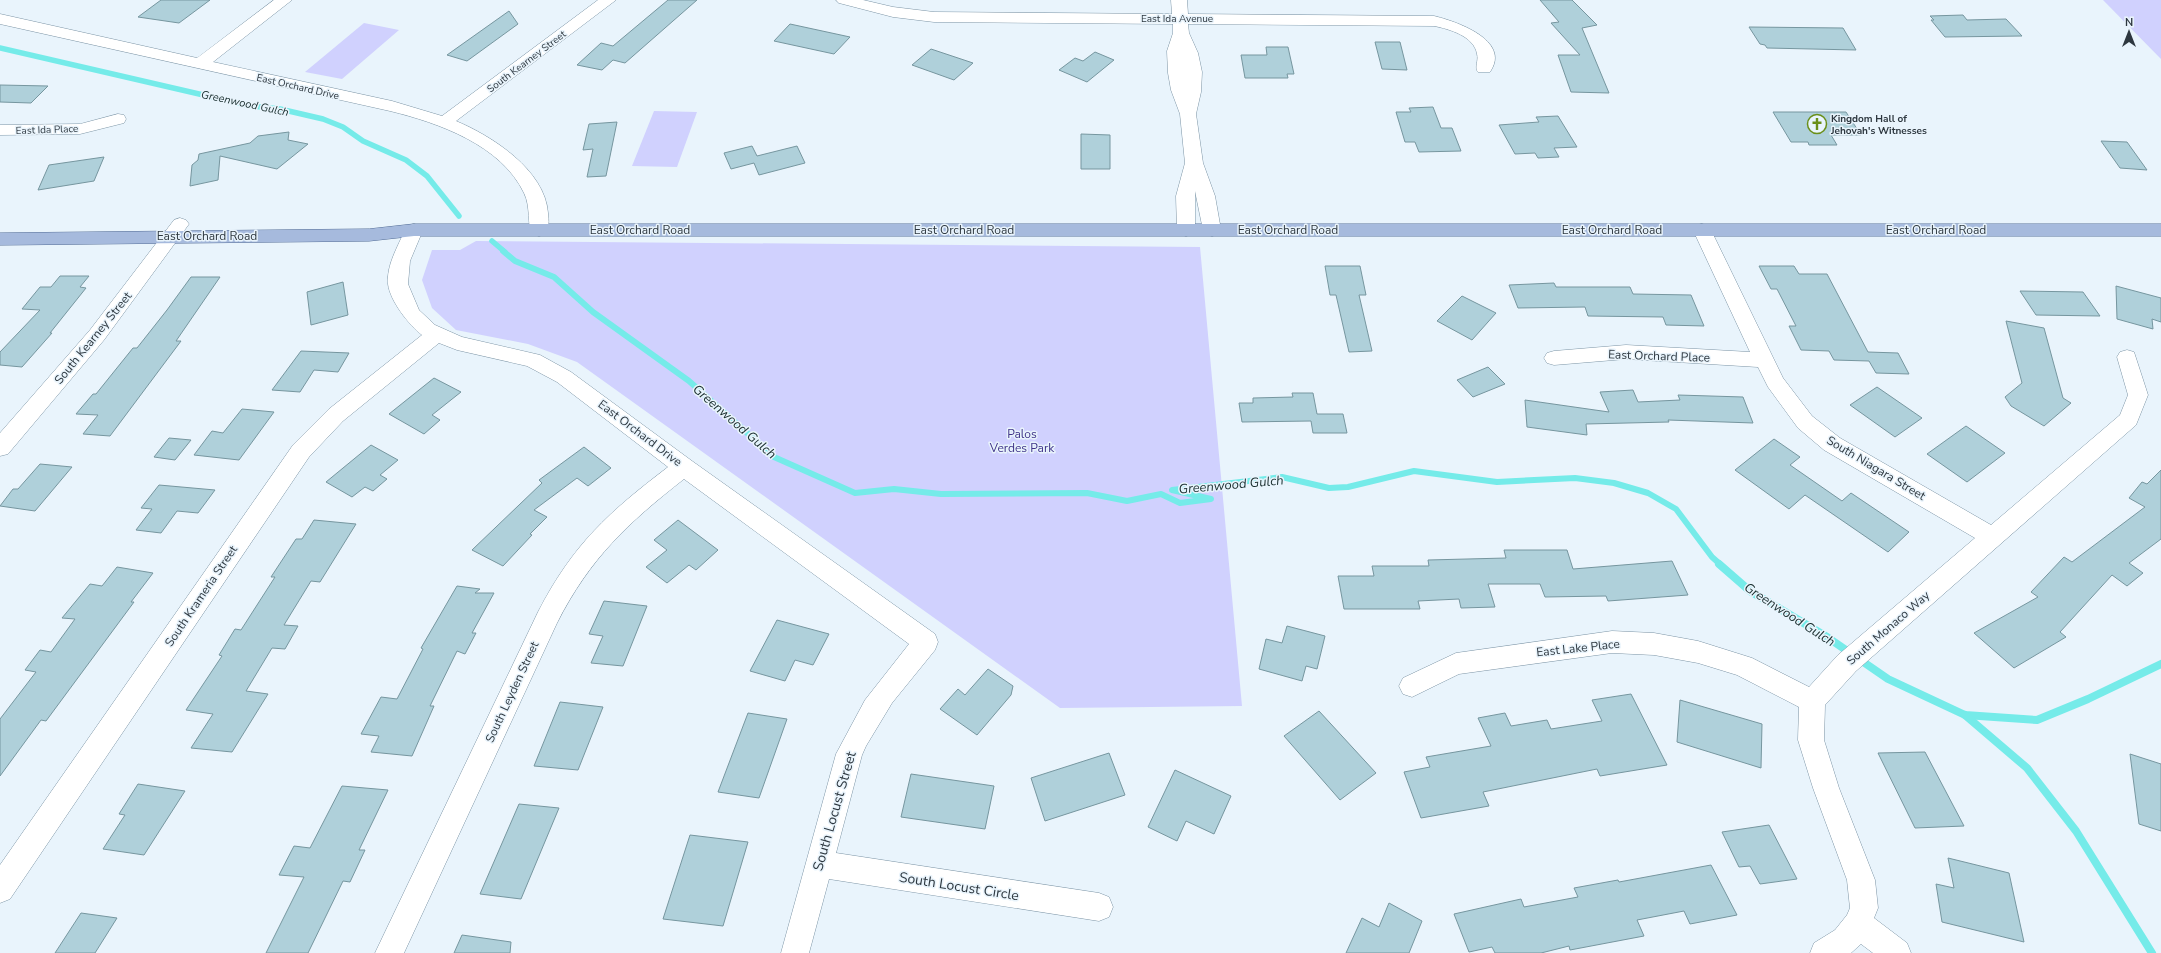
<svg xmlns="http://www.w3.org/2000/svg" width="2161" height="953" font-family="'Nunito Sans',sans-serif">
<rect width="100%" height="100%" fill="#e9f4fc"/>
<!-- green -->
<g fill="#d0d1fe">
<polygon points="2103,0 2161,0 2161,59"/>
<polygon points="364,23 399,30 342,79 305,72"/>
<polygon points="654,111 697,112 677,167 632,166"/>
<polygon points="476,241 1200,247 1242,706 1060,708 577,362 528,344 456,330 432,308 422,280 432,250 460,250"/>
</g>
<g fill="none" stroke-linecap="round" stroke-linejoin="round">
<!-- stream-far2 -->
<g stroke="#75ebe9" stroke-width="5.5">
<polyline points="0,48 251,106 280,109 323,119 343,127 363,141 406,160 427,176 459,216"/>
<polyline points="492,241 505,252"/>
</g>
<!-- stream-far1 -->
<polyline stroke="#75ebe9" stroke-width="6" points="503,251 515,261 554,277 593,312 689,381 774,457 855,493 894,489 941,494 1087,493 1127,501 1161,494 1180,503 1211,499 1172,490 1282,477 1329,488 1348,487 1414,471 1497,482 1575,478 1614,483 1648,493 1676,509 1712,557 1721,565"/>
<!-- stream -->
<g stroke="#75ebe9" stroke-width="8">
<polyline points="1719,564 1750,591 1827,637 1888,679 1965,715 2037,720 2088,699 2161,664"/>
<polyline points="1965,715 2027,768 2076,831 2152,953"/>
</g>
</g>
<!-- building -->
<g fill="#afd0da" stroke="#76969f">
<polygon points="161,0 210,0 179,23 138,17"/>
<polygon points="668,0 697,0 625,63 613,60 602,70 577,65 601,43 613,46"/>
<polygon points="1540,0 1572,0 1597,25 1582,28 1609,93 1571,92 1558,55 1580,55 1551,23 1559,22"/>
<polygon points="509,11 518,24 467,61 447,55"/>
<polygon points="1963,15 1967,20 2006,19 2022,36 1945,37 1931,20 1934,20 1930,16"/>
<polygon points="790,24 850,37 834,54 774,41"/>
<polygon points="1749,27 1843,28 1856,50 1767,48 1765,45 1760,44"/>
<polygon points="1375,42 1400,42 1407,70 1382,69"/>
<polygon points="1266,47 1288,47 1294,74 1287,74 1288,78 1245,78 1241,55 1267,55"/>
<polygon points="931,49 973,63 954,80 912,65"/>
<polygon points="1095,52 1114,60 1087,82 1059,70 1075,58 1083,61"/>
<polygon points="0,85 48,86 31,103 0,102"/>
<polygon points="1433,107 1441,128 1452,128 1461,151 1419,152 1415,142 1405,142 1396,112 1411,112 1409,108"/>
<polygon points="1773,112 1846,112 1861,135 1831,135 1837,145 1809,145 1808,142 1791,142"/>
<polygon points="1558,116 1577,147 1554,148 1559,157 1538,158 1535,153 1515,154 1499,125 1539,122 1536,117"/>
<polygon points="617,122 606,176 587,177 593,149 583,150 589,124"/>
<polygon points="289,132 288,140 308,144 277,169 220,156 218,180 190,186 192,165 198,160 199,154 250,143 258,136"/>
<polygon points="1081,134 1110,135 1110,169 1081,169"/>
<polygon points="2101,141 2127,142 2147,170 2120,168"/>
<polygon points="752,146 757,156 797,146 805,163 759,175 754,163 731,169 724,153"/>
<polygon points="104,157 94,181 38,190 49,165"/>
<polygon points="1325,266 1360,266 1366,295 1359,295 1372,351 1349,352 1336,295 1330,295"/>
<polygon points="1759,266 1794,266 1799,274 1827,274 1868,352 1898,353 1909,374 1876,373 1869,361 1834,360 1829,351 1801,350 1789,326 1796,326 1777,289 1771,289"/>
<polygon points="60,276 89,276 80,287 86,288 50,333 52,333 22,367 0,365 0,352 40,310 22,309 40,287 51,287"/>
<polygon points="191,277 220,277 176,341 181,341 110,436 83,434 98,415 76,414 93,394 96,394 133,348 137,348 167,310"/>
<polygon points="343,282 348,315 311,325 307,292"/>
<polygon points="1554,283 1556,287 1630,287 1633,294 1691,295 1704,326 1666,325 1663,317 1588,316 1585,307 1518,308 1509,285"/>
<polygon points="2116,286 2161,298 2161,322 2152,319 2153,329 2117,319"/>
<polygon points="2020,291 2083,292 2100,316 2036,315"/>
<polygon points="1462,296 1496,313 1472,340 1437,321"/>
<polygon points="2006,321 2044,328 2063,398 2071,403 2044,426 2011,406 2005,397 2022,383"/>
<polygon points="301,351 349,353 338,372 314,370 300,392 272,390"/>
<polygon points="1488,367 1505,384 1473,397 1457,380"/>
<polygon points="434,378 461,392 432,415 440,420 424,434 389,414"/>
<polygon points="1877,387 1922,418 1895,437 1850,405"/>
<polygon points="1633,390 1638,402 1680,400 1678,395 1743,397 1753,423 1668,420 1669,422 1586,424 1587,435 1527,427 1525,400 1609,412 1600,392"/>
<polygon points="1292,393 1313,393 1317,414 1343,414 1347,433 1313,433 1311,421 1242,422 1239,403 1253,403 1253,398 1293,397"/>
<polygon points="242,409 274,412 239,460 194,455 212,431 223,433"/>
<polygon points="1966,426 2005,453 1967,482 1927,454"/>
<polygon points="169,438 191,440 175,460 154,457"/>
<polygon points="1774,439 1800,457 1790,465 1842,501 1851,493 1909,532 1888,552 1805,495 1789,509 1735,470"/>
<polygon points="371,445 398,460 380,475 387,479 373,491 365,487 352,497 326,482"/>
<polygon points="584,447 611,468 588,486 577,478 534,510 547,517 530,534 532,535 503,566 472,550 542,483 539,480"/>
<polygon points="40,464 72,467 35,511 0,506 13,489 18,489"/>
<polygon points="2161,470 2161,539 2129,563 2143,573 2127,586 2112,575 2060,632 2066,637 2014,668 1974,633 2038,597 2031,592 2064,557 2072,562 2145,507 2129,498 2142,482 2147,484"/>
<polygon points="159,485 215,490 198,513 177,511 161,533 136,530 152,509 141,508"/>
<polygon points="314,520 356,524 320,582 311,581 284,625 298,626 285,649 272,648 246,691 268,694 232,752 191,748 213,714 186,710 222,656 219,655 235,629 241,630 275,577 271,577 296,539 302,539"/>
<polygon points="678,520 718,550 696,570 689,565 667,583 646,567 667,550 654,540"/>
<polygon points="1504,550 1567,550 1573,569 1672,561 1688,595 1608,601 1606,596 1545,597 1540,584 1488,584 1495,607 1461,608 1459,599 1418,601 1420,609 1344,609 1338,576 1374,576 1372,566 1429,566 1428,560 1506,558"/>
<polygon points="117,567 153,573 131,602 134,602 46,721 41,720 0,776 0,719 36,672 25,670 40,650 51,652 75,619 62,618 90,584 102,586"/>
<polygon points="457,586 480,589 475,593 494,593 472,633 476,633 465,654 457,651 430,706 434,706 412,756 371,752 379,736 361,734 381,697 397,699 423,649 421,648"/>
<polygon points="604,601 647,606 623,666 591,663 603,636 589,634"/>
<polygon points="777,620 829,634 813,665 795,660 785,681 750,671"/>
<polygon points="1287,626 1325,636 1317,669 1306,666 1302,681 1259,669 1266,639 1282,643"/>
<polygon points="988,669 1013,686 1011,695 977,735 940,709 958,689 965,695"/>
<polygon points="1631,694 1667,765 1600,776 1597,769 1483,792 1489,806 1421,818 1404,772 1430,767 1426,757 1491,746 1478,718 1505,713 1511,726 1547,720 1551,729 1602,721 1592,700"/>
<polygon points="1680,700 1762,724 1761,768 1677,742"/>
<polygon points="560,702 603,707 578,770 534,766"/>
<polygon points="1319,711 1376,773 1340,800 1284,736"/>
<polygon points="748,713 787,719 759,798 718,792"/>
<polygon points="1925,752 1964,826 1915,828 1878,753"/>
<polygon points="1109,753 1125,795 1045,821 1031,778"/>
<polygon points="2130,754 2161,764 2161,831 2139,824"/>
<polygon points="1175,770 1231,796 1214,834 1186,821 1177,841 1148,827"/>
<polygon points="911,774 994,786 985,829 901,817"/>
<polygon points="138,784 185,791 144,855 103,849 125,815 119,814"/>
<polygon points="342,786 388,790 359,850 365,850 350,882 343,881 308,953 266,953 304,877 279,875 294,846 310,848"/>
<polygon points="519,804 559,808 521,899 480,894"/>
<polygon points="1769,825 1797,879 1760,884 1750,866 1739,867 1722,832"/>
<polygon points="690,835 748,842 723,926 663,919"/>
<polygon points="1948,858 2009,873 2024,942 1942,922 1936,884 1954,888"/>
<polygon points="1711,865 1737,915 1690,924 1684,911 1637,920 1644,936 1570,950 1569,946 1541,953 1495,953 1492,947 1469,952 1454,914 1521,899 1524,907 1578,897 1574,888 1618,880 1619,882"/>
<polygon points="1389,903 1422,921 1409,953 1346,953 1362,918 1379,927"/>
<polygon points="81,913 117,918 95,953 55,953"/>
<polygon points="462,935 511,942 510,953 454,953"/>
</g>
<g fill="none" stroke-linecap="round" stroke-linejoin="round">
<defs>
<g id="minor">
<path d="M274 0H292L213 62 392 101 442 116 598 0H616L456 121C492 136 545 170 548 213 549 221 549 228 546 234L539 236 532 234C527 225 531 207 524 193 501 145 439 123 390 111L0 24V14L197 58Z"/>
<path d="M836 0H863L893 7 934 12 1172 14 1171 0H1187L1188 14 1434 16C1455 21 1512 40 1490 72H1478C1474 67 1479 61 1477 54 1474 36 1449 29 1434 26L1188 24 1189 33 1198 53 1202 72 1201 92 1196 114 1203 163 1215 196 1221 230 1219 234 1212 236 1205 234 1203 230 1195 191V230L1193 234 1186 236 1179 234 1177 230 1176 196 1185 163 1180 114 1171 90 1168 73 1167 51 1173 33V24L934 22 893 17 839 3Z"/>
<polygon points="118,114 124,115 126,119 124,123 80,134 0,135 0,125 80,124"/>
<polygon points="180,218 186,220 189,224 104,340 8,454 0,456 0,433 90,330 174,220"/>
<path d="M414 224 421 226 423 230 410 261 408 284 419 310 435 325 462 337 540 355 571 372 692 461 935 634 938 642 935 650 892 703 866 746 862 755 836 853 1099 893 1109 897 1113 907 1109 917 1099 921 829 879 809 953H781L836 754 865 700 909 644 684 479C628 523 590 558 557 623L404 953H375L538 612C573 544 609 512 668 467L557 382 527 366 457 350 439 343 343 421 309 457 10 899 0 903V865L293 445 329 409 422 335C409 325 390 301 388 284 386 266 398 246 405 230L407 226Z"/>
<polygon points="1702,224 1709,226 1711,230 1783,378 1812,416 1840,438 1991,525 2120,415 2128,395 2117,357 2120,352 2127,350 2134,352 2148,395 2136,425 1856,671 1825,705 1824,740 1839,788 1875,880 1878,908 1874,918 1907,943 1911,953 1873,953 1861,944 1851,953 1810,953 1814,943 1835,930 1847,915 1850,908 1847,880 1813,788 1798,740 1799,707 1737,675 1698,663 1654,655 1612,653 1459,674 1412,697 1403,694 1399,686 1403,678 1456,653 1612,631 1654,633 1698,641 1752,658 1809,687 1838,655 1975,538 1824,450 1798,428 1768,387 1758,367 1626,359 1554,365 1547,363 1544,358 1547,353 1554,351 1626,345 1750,352 1693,230 1695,226"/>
</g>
<polygon id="major" points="414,224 2161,224 2161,236 414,236 369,241 0,245 0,233 369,229"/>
</defs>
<!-- minor casing -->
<use href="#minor" stroke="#7d95a6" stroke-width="1"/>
<!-- major casing -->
<use href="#major" stroke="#556e97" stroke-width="1"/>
<!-- minor -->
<use href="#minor" fill="#fff" fill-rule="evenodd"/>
<!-- major -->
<use href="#major" fill="#a6badd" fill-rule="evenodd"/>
</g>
<!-- icons -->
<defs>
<symbol id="church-ring" viewBox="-11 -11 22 22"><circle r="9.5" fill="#e9f4fc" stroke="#6a8f19" stroke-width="1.5"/><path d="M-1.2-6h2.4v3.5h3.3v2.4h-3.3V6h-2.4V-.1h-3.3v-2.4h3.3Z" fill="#6a8f19"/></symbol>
</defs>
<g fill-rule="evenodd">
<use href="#church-ring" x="1806" y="113" width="22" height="22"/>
</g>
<g text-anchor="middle" stroke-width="3" stroke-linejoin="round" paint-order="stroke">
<!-- far-street labels -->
<g font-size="10" fill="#2d373f" stroke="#e9f4fc">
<text x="1177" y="22">East Ida Avenue</text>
<text transform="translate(526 61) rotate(-37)" y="4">South Kearney Street</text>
<text transform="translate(298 86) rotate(13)" y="4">East Orchard Drive</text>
<text transform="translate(47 129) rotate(-2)" y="4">East Ida Place</text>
</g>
<!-- far-poi labels -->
<g font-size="10" font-weight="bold" fill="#2d373f" stroke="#e9f4fc" text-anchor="start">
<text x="1831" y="122">Kingdom Hall of<tspan x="1831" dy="12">Jehovah's Witnesses</tspan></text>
</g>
<!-- far-water labels -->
<g font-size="11" font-style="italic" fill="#192e2e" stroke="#e9f4fc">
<text transform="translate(245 103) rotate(12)" y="4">Greenwood Gulch</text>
</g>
<!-- street labels -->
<g font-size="12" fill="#2d373f" stroke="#e9f4fc">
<text x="640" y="234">East Orchard Road</text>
<text x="964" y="234">East Orchard Road</text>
<text x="1288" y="234">East Orchard Road</text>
<text x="1612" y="234">East Orchard Road</text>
<text x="1936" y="234">East Orchard Road</text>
<text x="207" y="240">East Orchard Road</text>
<text transform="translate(93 338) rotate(-51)" y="4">South Kearney Street</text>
<text transform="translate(1659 356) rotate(2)" y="4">East Orchard Place</text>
<text transform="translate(640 433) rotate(37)" y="4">East Orchard Drive</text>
<text transform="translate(1876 468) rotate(31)" y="4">South Niagara Street</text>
<text transform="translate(201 596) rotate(-56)" y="4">South Krameria Street</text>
<text transform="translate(1888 628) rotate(-41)" y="4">South Monaco Way</text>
<text transform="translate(1578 648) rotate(-6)" y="4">East Lake Place</text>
<text transform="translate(512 692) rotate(-65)" y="4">South Leyden Street</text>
</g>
<!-- park labels -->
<g font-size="12" fill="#3f3389" stroke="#e9f4fc">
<text x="1022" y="438">Palos<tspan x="1022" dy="14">Verdes Park</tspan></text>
</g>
<!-- water labels -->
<g font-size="13" font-style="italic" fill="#192e2e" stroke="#e9f4fc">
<text transform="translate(735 421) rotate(41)" y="5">Greenwood Gulch</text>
<text transform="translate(1231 484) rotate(-5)" y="5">Greenwood Gulch</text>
<text transform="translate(1790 614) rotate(33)" y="5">Greenwood Gulch</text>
</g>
<!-- near-street labels -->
<g font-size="14" fill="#2d373f" stroke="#e9f4fc">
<text transform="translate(834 811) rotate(-74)" y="5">South Locust Street</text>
<text transform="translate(959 886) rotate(9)" y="5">South Locust Circle</text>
</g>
</g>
<!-- north arrow -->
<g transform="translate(2129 32)" stroke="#e9f4fc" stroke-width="3" paint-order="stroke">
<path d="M0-3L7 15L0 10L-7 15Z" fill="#2d373f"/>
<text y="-6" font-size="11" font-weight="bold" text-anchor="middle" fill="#2d373f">N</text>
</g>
</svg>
